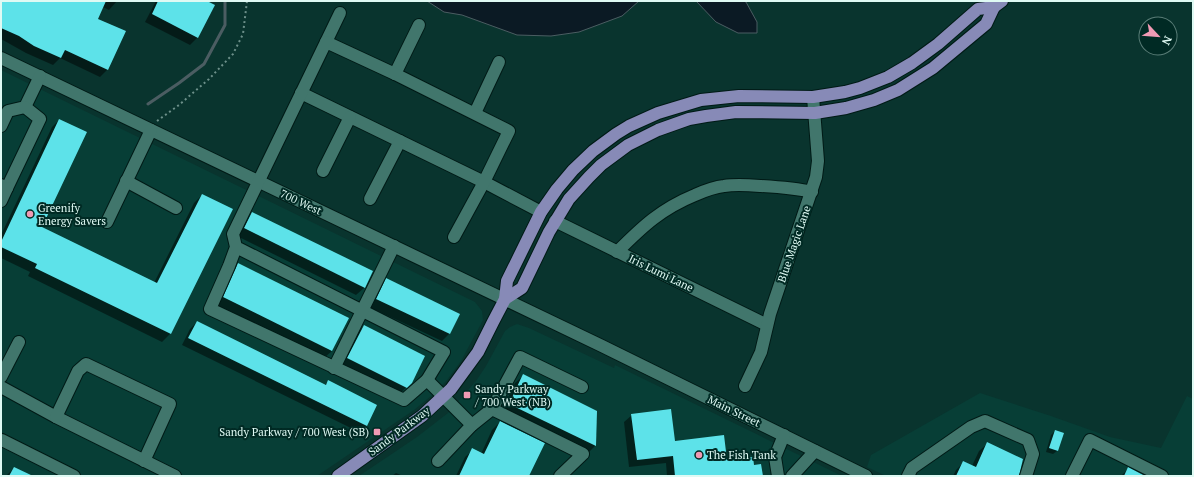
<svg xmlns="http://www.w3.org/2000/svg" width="1194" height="477" font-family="'PT Serif',serif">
<rect width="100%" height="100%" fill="#09342e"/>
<!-- built -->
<g fill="#073e36">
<polygon points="1,70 475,302 482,311 483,320 461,361 447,380 431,396 414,410 317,476 1,476"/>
<polygon points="517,324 529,328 614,368 615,365 842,476 359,476 417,437 448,413 476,381 486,366 505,331 510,327"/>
<polygon points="980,393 1051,416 1110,437 1161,448 1187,396 1193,399 1193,476 886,476 867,467 871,455"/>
</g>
<!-- water -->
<g fill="#0b1a24" stroke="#4b5d62">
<polygon points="427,1 639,1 622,16 579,32 551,36 517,35 462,15 444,12"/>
<polygon points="696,1 744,1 746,2 757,22 757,33 738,33 716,22"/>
</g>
<!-- shadow -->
<g fill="#0007">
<polygon points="1,1 117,1 109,10 103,7 97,19 108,69 100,77 60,58 53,65 26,53 1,39"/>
<polygon points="156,1 205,1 198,37 190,45 145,22"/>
<polygon points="59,120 41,227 154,283 194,203 202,195 232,210 170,334 162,342 28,276 30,272 1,258 1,235 52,127"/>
<polygon points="252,213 372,272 364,288 356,295 237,236 245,220"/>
<polygon points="238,265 332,351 324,358 216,305 231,272"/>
<polygon points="387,280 459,314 449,334 442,341 369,307 379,287"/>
<polygon points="197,322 324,386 328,382 366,425 359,432 182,345 190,329"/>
<polygon points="364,326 411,383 398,395 340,366 356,334"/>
<polygon points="523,376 596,411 595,446 588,453 502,411 515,383"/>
<polygon points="632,415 674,442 726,461 753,466 762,476 667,476 666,463 629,467 624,422"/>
<polygon points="500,422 528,476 456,476 465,457 473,450 481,454 492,430"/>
<polygon points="1055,431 1062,433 1057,451 1053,454 1046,452 1051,435"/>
<polygon points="987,444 1018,476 953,476 956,470 964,462 972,466 979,451"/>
<polygon points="14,468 31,476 6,476"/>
<polygon points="1128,469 1143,476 1121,476"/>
<polygon points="396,473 403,476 392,476"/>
</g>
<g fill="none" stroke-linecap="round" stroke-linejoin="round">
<!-- stream -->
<polyline stroke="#4b5d62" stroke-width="3" points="148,104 179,83 204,64 225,25 225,1"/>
</g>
<!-- building -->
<g fill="#5de2e9">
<polygon points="1,1 106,1 98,19 126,31 108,70 65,50 61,58 34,46 19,36 1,28"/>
<polygon points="158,1 207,1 215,5 198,38 152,14"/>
<polygon points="59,119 87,132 42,227 157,283 202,194 233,209 171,334 35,268 37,264 1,247 1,242"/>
<polygon points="252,212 373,271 365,288 244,228"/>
<polygon points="238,263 349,318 332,351 223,297"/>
<polygon points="386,278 460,314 450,334 376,299"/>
<polygon points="197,321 326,385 328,380 377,405 367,426 188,338"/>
<polygon points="364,325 425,356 412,383 407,388 347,358"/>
<polygon points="523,374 597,411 596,446 509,404"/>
<polygon points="671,409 675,441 724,435 727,460 753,457 754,465 761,464 763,476 675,476 673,456 637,460 631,414"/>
<polygon points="500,421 545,443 529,476 459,476 472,448 484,454"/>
<polygon points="1055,430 1064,433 1058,451 1049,448"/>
<polygon points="987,442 1023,459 1019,476 956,476 963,461 976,467"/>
<polygon points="14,467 33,476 9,476"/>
<polygon points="1128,467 1145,476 1124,476"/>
</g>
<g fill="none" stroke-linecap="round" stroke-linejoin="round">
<defs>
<g id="minor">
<polyline points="326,42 340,13"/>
<polyline points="1,58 602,346 866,476"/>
<polyline points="395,74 419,25"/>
<polyline points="301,93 484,182 541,212"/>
<polyline points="475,113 499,62"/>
<polyline points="1,126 8,111 25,107 40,76"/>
<polyline points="323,171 350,117"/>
<polyline points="126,181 176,208"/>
<polyline points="1,185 7,188 40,119 25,107"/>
<polyline points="370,199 400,141"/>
<polyline points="1,201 7,188"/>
<polyline points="555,221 767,325"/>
<polyline points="107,222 151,130"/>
<polyline points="236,247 444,352 427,380 404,400 210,309 229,266 236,247 233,234 326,42 395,74 509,131 484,182 454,237"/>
<path d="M617 252C643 226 661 209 695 195 704 191 714 187 724 186 736 184 748 185 761 186 778 187 795 188 812 192"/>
<polyline points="334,368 394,246"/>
<polyline points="1,377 19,342"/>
<polyline points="427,380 472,425 438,461"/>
<polyline points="745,386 761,352 770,314 816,177 818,161 813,97"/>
<polyline points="1,387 56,417 175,476"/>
<polyline points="492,409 583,454 560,476"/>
<polyline points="56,417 78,371 86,364 170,404 144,461"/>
<polyline points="472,425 492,409 520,357 582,387"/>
<polyline points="1,441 2,440 74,476"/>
<polyline points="778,476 775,457 784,435"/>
<polyline points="792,476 815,451"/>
<polyline points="908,476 912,468 971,427 985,421 1028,440 1033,454 1026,476"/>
<polyline points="1072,476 1090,440 1162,476"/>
</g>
<g id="major">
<polyline points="505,299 522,288 549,232 569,199 589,177 601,165 628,145 658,130 689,119 706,116 736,112 815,113 846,108 874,100 898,90 933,68 986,24 994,7"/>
<polyline points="338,476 422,416 451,389 478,352 493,322 505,299 507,281 541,212 557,189 573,170 593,151 616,134 629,126 658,113 701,100 739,96 813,97 845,92 860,88 888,77 912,63 938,44 978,9 994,7 1002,1"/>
</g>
</defs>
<!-- minor casing -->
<use href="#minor" stroke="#001a16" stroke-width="14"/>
<!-- major casing -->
<use href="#major" stroke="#001a16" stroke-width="14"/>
<!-- path -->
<polyline stroke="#6d908a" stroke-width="2" stroke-dasharray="2 3" stroke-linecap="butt" points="157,121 179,105 209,79 233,54 243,34 247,1"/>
<!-- minor -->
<use href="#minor" stroke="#41766c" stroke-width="12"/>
<!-- major -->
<use href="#major" stroke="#878ab7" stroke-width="12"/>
</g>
<!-- markers -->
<g fill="#f09ab4" stroke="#002a24" stroke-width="1.5">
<circle cx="30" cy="214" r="4"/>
<rect x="463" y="391" width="8" height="8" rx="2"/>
<rect x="373" y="428" width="8" height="8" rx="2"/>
<circle cx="699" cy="455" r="4"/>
</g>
<g text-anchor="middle" stroke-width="4" stroke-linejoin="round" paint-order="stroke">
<!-- street labels -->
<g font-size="11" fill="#dffaf4" stroke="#002a24">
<text transform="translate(301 202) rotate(25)" y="4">700 West</text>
<text transform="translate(794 244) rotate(-71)" y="4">Blue Magic Lane</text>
<text transform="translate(661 273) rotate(26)" y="4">Iris Lumi Lane</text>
<text transform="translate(734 411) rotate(26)" y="4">Main Street</text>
<text transform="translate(399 431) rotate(-37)" y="4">Sandy Parkway</text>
</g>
<!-- poi labels -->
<g font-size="11" fill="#dffaf4" stroke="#002a24" text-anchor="start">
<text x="38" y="212">Greenify<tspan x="38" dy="13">Energy Savers</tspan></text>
<text x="475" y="393">Sandy Parkway<tspan x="475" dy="13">/ 700 West (NB)</tspan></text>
<text x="369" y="436" text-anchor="end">Sandy Parkway / 700 West (SB)</text>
<text x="707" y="459">The Fish Tank</text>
</g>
</g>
<!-- border -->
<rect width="1194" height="477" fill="none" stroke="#dffaf4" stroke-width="4"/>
<!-- north arrow -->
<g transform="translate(1158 36) rotate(116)"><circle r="19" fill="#002a24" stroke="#597d77"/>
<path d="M0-3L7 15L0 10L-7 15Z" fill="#f09ab4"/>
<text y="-6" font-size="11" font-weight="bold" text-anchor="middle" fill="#dffaf4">N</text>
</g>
</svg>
